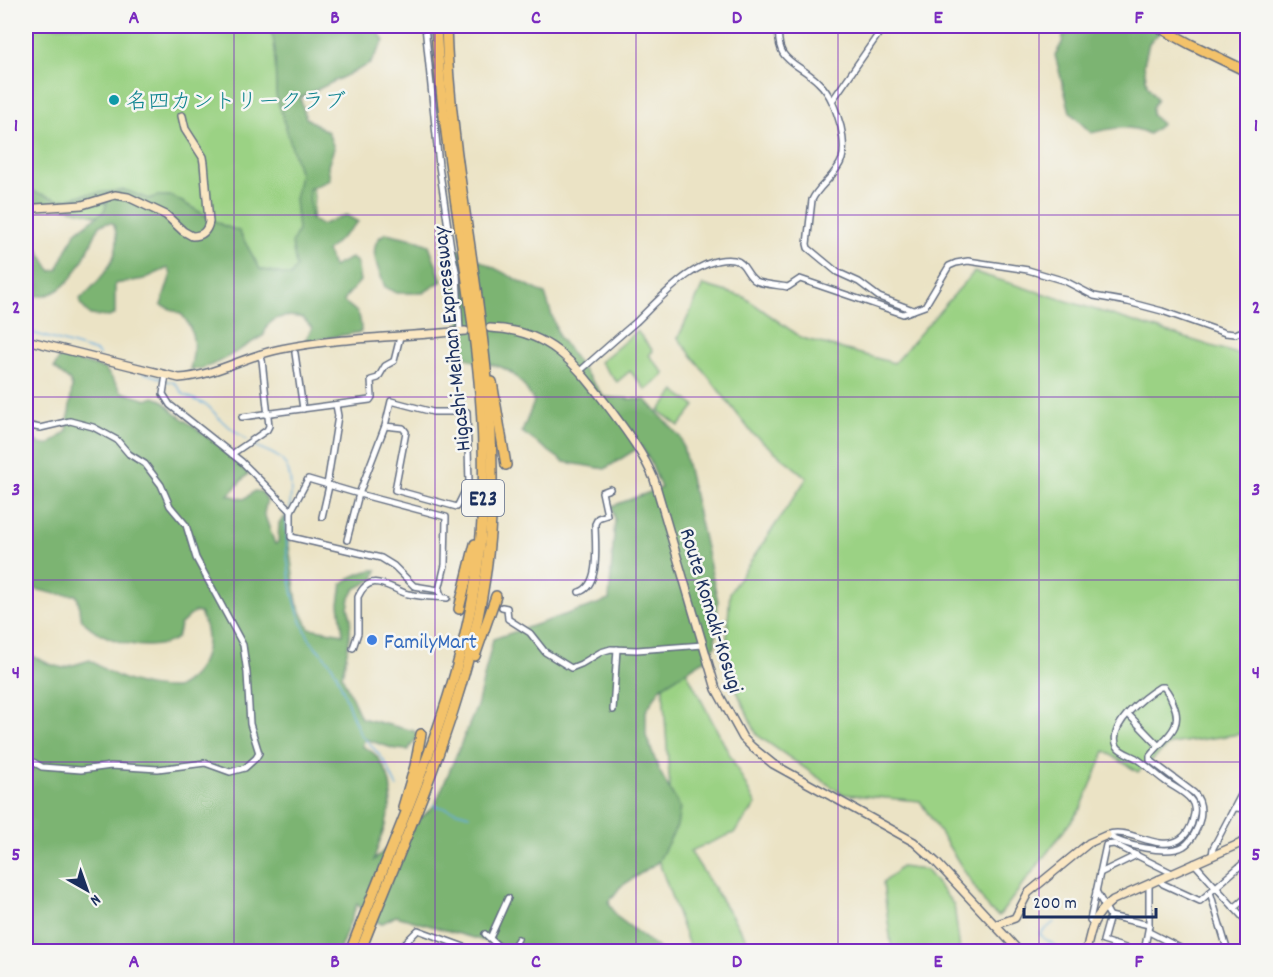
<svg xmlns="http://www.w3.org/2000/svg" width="1273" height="977" font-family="Dekko,'Klee One',sans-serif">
<rect width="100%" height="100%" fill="#f6f6f2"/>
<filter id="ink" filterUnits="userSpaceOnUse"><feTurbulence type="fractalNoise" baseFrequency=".0167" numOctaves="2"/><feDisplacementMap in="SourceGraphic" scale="12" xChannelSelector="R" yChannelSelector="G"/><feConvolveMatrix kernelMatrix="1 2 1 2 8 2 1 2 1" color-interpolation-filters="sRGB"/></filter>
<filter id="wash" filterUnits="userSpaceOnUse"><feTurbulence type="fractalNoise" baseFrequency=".008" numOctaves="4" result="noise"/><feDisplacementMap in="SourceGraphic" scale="24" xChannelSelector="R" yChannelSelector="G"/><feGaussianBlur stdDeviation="1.35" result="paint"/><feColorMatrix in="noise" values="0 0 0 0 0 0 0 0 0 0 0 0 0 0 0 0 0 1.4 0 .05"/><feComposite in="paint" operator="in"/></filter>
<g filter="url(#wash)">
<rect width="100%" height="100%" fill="#ebe3c5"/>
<!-- green -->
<g fill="#9bd284" stroke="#5b8071" stroke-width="1.5">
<polygon points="26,26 278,26 314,197 307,282 261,293 136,225 26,198"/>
<polygon points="974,272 1247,357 1247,733 1170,744 1138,772 1105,751 1081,808 999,916 989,910 920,801 842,794 757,735 725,665 730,592 807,478 752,433 678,338 703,285 744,297 802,338 894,363"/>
<polygon points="637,331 653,351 649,355 665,374 646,390 630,371 617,382 600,362"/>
<polygon points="675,391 695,406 679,426 659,411"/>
<polygon points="683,665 756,805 734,833 690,851 754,951 691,951 656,854 671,804 662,674"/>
<polygon points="901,867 926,870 954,905 960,951 892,951 883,883"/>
</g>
<!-- forest -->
<g fill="#7cb472" stroke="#4c7268" stroke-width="1.5">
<path d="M268 26H276L278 29 312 26H375L384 41 370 64 300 98 306 118 328 132 334 148 328 166 330 180 309 189 311 219 321 225 346 215 358 222 327 251 333 267 351 258 357 262 360 281 346 297 344 302C359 313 361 313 361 332L304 342 312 328 303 318C288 314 267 316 264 335 248 344 206 374 190 369 195 350 196 332 183 316 178 311 167 308 161 305L171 274 168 268 144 279 115 284V314L109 317 90 315 81 305 80 299C101 280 127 253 113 223H107L100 225C85 255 68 306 26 294V278L34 272V266L26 262 27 231 51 271 57 270 75 233 104 211 107 203 26 208V189L60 200 87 194 125 190 148 199 158 196H172L222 225 239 231 260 269 291 276 296 267 292 243 298 230 295 199 300 175 276 95 275 50 273 37Z"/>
<path d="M1073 26H1148L1160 32 1149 43 1144 64 1147 85 1157 99 1152 108V115L1162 124 1149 134C1129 124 1112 128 1091 133L1070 112 1055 55 1062 43 1064 31Z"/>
<path d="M386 233 413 239 429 245 442 281 423 293H396L385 287C379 270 364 244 386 233Z"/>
<path d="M444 242 545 294 559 337 604 397 646 400 681 438 718 601 715 646 709 657 661 687 646 711V736L659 770 680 808 677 826 658 862 620 887 609 902 616 916 662 951H519L396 916 381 924 371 918 357 904 339 951H26V772L33 771 26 756V653L49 664 63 668 90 660C116 679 144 689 176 688 205 673 215 642 200 613L194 612 180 625 177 638C152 655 103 642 83 621 76 614 82 604 76 595L56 594 26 587V438L30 437 42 445 50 444 67 431 72 387 70 381 54 368 60 356 105 369 122 392 147 400 154 397 162 400 175 413 220 446 248 474 228 495 244 499 255 491 262 492 267 500 264 513 275 544 278 542 279 523 285 517 297 603 309 628 343 634 339 604 342 584C350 577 367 569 377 570L374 579 355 589 350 598 348 608 351 618 349 642 342 676 361 718 414 731 418 736 408 750 395 749 365 739 362 746C367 749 374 752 377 757 406 793 383 824 374 860L435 805 477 706 493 639 609 600 615 520 612 506 661 488 650 461 641 446 605 469 564 462 522 432 534 402C526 388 518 374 501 367 488 362 478 366 465 356L452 272Z"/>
</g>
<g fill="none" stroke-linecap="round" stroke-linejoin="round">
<!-- stream -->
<g stroke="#65acdc" stroke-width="1.5">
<polyline points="26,331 97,352 99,355"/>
<polyline points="102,362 105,365 123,367"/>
<polyline points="142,372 163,379"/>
<polyline points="167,381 175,383 183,394 208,406 223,422 247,440"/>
<path d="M252 444C260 449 271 452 278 457 294 468 291 491 290 508"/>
<path d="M287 512C284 552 290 603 309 638 316 650 329 658 335 671 345 691 350 715 361 735 369 743 377 751 384 761 389 768 392 778 397 787"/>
<polyline points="433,805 469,815"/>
<path d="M1054 922 1040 934C1046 943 1055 941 1060 952"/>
</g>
</g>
</g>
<g filter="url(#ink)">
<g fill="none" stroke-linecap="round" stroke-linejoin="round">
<!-- street-tunnel -->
<polyline stroke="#c1bfb0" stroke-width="5" stroke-dasharray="5 2.5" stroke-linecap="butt" points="447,598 463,600"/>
<defs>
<g id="street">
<polyline points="425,26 439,166 451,248 457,275 460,331"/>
<path d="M779 26C775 64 797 61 818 82 831 94 836 110 841 127 843 137 845 149 842 159 836 176 819 185 812 200L807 244 808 248 837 272 859 282 879 297 913 310"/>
<polyline points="832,101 884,26"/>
<polyline points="295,353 303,409"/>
<path d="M580 371C599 354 617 338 636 322 659 300 698 254 734 260 746 262 746 276 756 281 765 285 778 285 788 287L800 279 903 314 925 306 949 266 956 263 968 261 1028 270 1065 281 1094 296 1128 302 1162 311 1225 333 1235 334 1248 329"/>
<polyline points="166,375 163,394 170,405 242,462 291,511 291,537 381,558 394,566 414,586 439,590"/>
<polyline points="242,417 370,400 372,397 371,380 378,378 385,366 394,361 400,337"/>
<polyline points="26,425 40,428 70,421 93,427 117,440 129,454 145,464 161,485 170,506 186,525 196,558 243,645 247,673 250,724 259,753 256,758 245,768 230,772 205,763 158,769 111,766 81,770 42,767 26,758"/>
<polyline points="385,426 403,428 406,432 395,490 457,507 469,483 467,412 433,412 391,401 385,426 359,494 446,517 445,565 439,590 442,597"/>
<polyline points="232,454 267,430 269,426 262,360 259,354"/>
<polyline points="327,485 338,416 336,405"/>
<polyline points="291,511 308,479 359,494 347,540"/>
<polyline points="322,517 329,486"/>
<path d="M579 592C601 586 595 543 595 524L598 518 607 515 602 492 610 489"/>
<polyline points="502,607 507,608 508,619 530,633 545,652 571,668 581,664 601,652 611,649 637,650 703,645"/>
<path d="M353 648 358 633V597C370 569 390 589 408 594 421 597 434 597 447 598"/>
<path d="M1160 687H1164C1168 692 1171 697 1173 703 1185 729 1164 737 1150 756V760L1194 793C1201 800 1202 809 1200 819 1198 828 1192 841 1184 846 1167 856 1123 845 1107 835 1127 826 1157 852 1179 840 1186 836 1192 826 1193 818 1195 812 1195 805 1191 800 1185 792 1173 787 1165 781 1155 774 1147 765 1136 758 1131 755 1120 752 1117 746 1107 725 1145 696 1160 687Z"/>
<polyline points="613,710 617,649"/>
<polyline points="1128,714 1158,745"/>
<polyline points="1235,808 1248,809"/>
<polyline points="1212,855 1213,848 1241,795 1248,790"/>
<polyline points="1194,863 1248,923"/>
<polyline points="1100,873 1137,855"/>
<polyline points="1158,879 1163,884 1200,901 1248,859"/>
<polyline points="1096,891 1110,916 1149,925"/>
<polyline points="1210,892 1228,952"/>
<polyline points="1234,908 1248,896"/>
<polyline points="1110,916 1103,941 1138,952"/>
<polyline points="1093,923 1090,920 1106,845 1114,844 1172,873"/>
<polyline points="1149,932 1188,952"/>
<polyline points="485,934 505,952"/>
<polyline points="490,938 508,898"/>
<polyline points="402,945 414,952"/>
<polyline points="396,952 418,930 478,952"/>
<polyline points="510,952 518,939"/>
<polyline points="1144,952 1149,925 1149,884"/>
</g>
<g id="secondary">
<path d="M26 212 36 208 82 205 115 195 128 197 166 215 183 231 192 236C202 236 207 232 209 222L204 163 203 157 185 129 182 116"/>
<path d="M490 328C551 330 576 365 610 409 627 432 643 453 654 479L716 689 743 738 752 747 773 764 914 842 936 862 1020 952"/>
<path d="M26 340 179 378C215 376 247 355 281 349 341 337 404 337 465 331"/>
<polyline points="995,925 1015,918 1028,893 1089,843 1107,835"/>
<path d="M1086 952C1091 928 1093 916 1113 900L1248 840"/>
</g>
<g id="highway">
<polyline points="1157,26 1190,44 1248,72"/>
<polyline points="492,382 506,465"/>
<polyline points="459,609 475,544"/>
<polyline points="475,656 496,596"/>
<polyline points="403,807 415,766 421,734"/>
<path d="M350 952C399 824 461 700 478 563 501 387 445 202 436 26"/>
<path d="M360 952C413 816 479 681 490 534 503 363 451 196 446 26"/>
</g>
</defs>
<!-- street casing -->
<use href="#street" stroke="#646e82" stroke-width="8"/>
<!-- secondary casing -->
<use href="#secondary" stroke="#646e82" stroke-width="10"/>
<!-- highway casing -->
<use href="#highway" stroke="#646e82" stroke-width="12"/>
<!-- street -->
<use href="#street" stroke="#fff" stroke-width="5"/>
<!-- secondary -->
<use href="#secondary" stroke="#fae7c3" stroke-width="7"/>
<!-- highway -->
<use href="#highway" stroke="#f3c26a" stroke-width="9"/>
</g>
</g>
<!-- grid -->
<path fill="none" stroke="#7b2cbf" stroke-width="1.5" stroke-opacity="0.55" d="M234 26V952M435 26V952M636 26V952M838 26V952M1039 26V952M26 215H1248M26 397H1248M26 580H1248M26 762H1248"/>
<!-- markers -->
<circle fill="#0f9aa8" stroke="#f6f6f2" stroke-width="2" cx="114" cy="100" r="6"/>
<circle fill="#3f7fe0" stroke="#f6f6f2" stroke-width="2" cx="372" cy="640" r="6"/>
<g text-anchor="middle" stroke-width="5" stroke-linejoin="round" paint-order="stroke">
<!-- shield labels -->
<rect fill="#f6f6f2" stroke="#5d6b8a" stroke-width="1.5" x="462" y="480" width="42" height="36" rx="4.5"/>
<g font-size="21" font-weight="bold" fill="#1b2f5e">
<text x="483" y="505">E23</text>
</g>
<!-- culture labels -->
<g font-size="22" fill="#0d838f" stroke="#f6f6f2" text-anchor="start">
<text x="126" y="108">名四カントリークラブ</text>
</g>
<!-- street labels -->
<g font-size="22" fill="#1b2f5e" stroke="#f6f6f2">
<text transform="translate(450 339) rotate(-96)" y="8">Higashi-Meihan Expressway</text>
<text transform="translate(713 610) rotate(73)" y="8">Route Komaki-Kosugi</text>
</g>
<!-- shop labels -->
<g font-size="22" fill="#366cbe" stroke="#f6f6f2" text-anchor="start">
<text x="384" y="648">FamilyMart</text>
</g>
</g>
<!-- margin -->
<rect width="1273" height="977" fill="none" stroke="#f6f6f2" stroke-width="66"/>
<!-- north arrow -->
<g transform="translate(87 890) rotate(140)" stroke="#f6f6f2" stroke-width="4.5" paint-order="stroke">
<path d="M0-4.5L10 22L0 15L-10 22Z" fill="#1b2f5e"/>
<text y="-9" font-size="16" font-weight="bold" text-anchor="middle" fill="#1b2f5e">N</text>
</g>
<!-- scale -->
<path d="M1024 908v9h132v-9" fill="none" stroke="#1b2f5e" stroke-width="3"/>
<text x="1033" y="908" font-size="18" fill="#1b2f5e" stroke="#f6f6f2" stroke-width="4.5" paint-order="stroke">200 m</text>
<rect x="33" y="33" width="1207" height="911" fill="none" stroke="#7b2cbf" stroke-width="2"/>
<g font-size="20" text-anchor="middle" font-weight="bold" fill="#7b2cbf">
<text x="134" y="23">A</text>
<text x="335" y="23">B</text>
<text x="536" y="23">C</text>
<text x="737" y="23">D</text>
<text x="938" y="23">E</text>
<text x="1139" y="23">F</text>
<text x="16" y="131">1</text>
<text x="1256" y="131">1</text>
<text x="16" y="313">2</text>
<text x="1256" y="313">2</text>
<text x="16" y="495">3</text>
<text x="1256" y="495">3</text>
<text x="16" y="678">4</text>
<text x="1256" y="678">4</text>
<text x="16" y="860">5</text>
<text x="1256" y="860">5</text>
<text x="134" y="967">A</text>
<text x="335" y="967">B</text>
<text x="536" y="967">C</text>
<text x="737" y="967">D</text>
<text x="938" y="967">E</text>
<text x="1139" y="967">F</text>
</g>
</svg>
